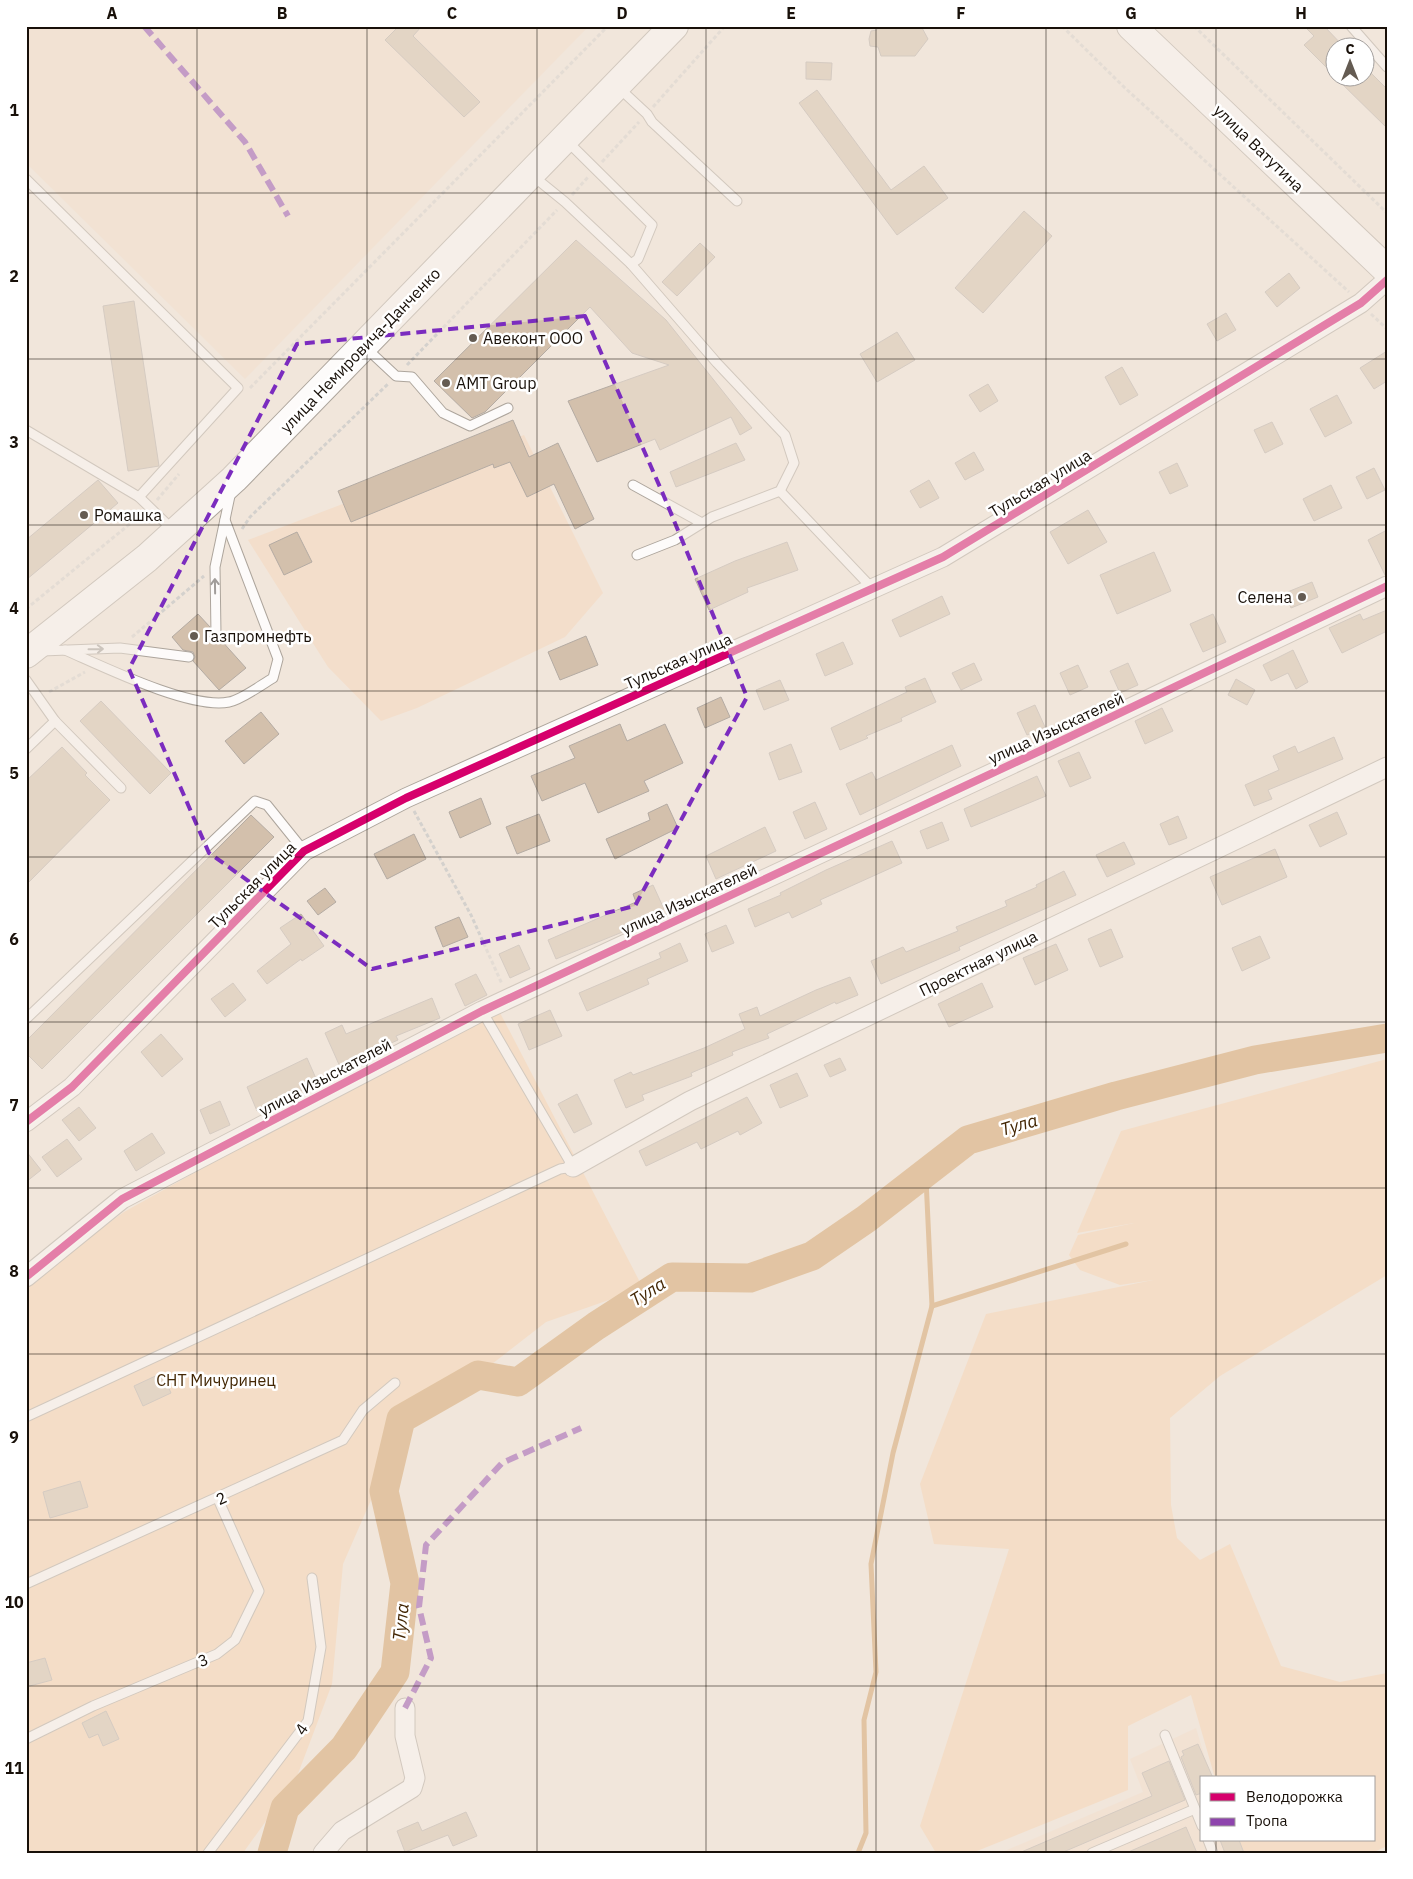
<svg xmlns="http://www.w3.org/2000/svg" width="1413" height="1879" font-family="'IBM Plex Sans',sans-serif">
<rect width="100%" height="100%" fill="#f1e6db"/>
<!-- built -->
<g fill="#f3decb">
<polygon points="26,26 589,26 245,379 26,163"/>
<polygon points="524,435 603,593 565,637 417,708 381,721 328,667 248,540"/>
<polygon points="1196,1728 1211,1778 1202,1778 1202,1840 1231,1840 1235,1853 1000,1853 1143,1792 1130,1759"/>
</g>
<!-- green -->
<g fill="#f8d3af">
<polygon points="496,1005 643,1288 546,1322 399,1436 343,1564 332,1684 296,1779 243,1853 26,1853 26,1283 124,1212"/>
<polygon points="1387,1059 1387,1275 1220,1376 1170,1418 1171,1505 1177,1538 1200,1560 1230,1544 1281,1666 1340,1682 1387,1673 1387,1846 1372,1853 1237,1853 1233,1840 1374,1840 1374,1778 1215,1778 1191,1695 1128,1726 1128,1790 972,1853 936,1853 920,1826 1009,1549 934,1544 920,1484 986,1314 1153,1280 1120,1285 1080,1270 1069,1255 1078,1235 1134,1223 1077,1233 1121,1131"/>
</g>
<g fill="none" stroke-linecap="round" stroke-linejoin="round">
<!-- stream -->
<g stroke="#d09c5f" stroke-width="5">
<polyline points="932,1306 1126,1244"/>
<polyline points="858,1853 866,1833 864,1720 876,1672 871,1564 893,1453 932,1306 926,1179 968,1140"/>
</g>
<!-- river -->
<polyline stroke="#d09c5f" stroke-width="29" points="272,1853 285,1808 344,1748 395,1672 405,1583 384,1491 401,1419 478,1375 518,1382 596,1326 672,1277 750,1278 812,1256 866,1219 968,1140 1116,1096 1255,1060 1387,1038"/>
</g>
<!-- building -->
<g fill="#d3c0ac" stroke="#b4aba3">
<polygon points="399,26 422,26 413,36 480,102 464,117 385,40"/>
<polygon points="878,26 921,26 928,39 915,56 881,56 878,47 870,46 869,39 871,31 877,30"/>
<polygon points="1304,26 1324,26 1345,48 1336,48 1336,77 1304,45 1314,36"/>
<polygon points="806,62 832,63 831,80 806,79"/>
<polygon points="1366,68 1387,89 1387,128 1336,78 1366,78"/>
<polygon points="817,90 891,190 924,166 948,198 897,235 799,103"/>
<polygon points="1024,211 1052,236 983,313 955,288"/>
<polygon points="576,240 666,320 752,428 740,435 731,417 660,450 655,439 597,462 568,401 669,365 632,353 590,307 485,412 472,418 434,381"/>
<polygon points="700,243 715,257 677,296 662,282"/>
<polygon points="1289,273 1300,288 1277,307 1265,292"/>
<polygon points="134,301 159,466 128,471 103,306"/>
<polygon points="1226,313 1236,330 1217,341 1207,324"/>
<polygon points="897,332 915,360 877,382 860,354"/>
<polygon points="1387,351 1387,381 1374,389 1360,368"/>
<polygon points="1122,367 1138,395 1120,405 1105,377"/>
<polygon points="988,384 998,401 980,412 969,395"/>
<polygon points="1337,395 1352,423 1325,437 1310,409"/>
<polygon points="513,420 529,457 558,443 594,519 575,529 554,484 527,497 510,462 494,468 493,464 351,522 338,491"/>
<polygon points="1272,422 1283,444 1265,453 1254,430"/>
<polygon points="736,443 745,460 676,487 670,472"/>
<polygon points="974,452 984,470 965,480 955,463"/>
<polygon points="1177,463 1188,486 1170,494 1159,472"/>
<polygon points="1374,468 1385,490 1367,499 1356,477"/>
<polygon points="98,480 118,503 26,580 26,540"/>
<polygon points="929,480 939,498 920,508 910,491"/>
<polygon points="1331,485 1342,508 1314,521 1303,499"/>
<polygon points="1088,510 1107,542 1068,564 1050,532"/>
<polygon points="1387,530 1387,575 1385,575 1368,540"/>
<polygon points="297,532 312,562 284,575 269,545"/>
<polygon points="787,542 798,570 747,588 748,592 709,610 695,579 735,561"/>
<polygon points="1154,552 1171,591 1117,614 1100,575"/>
<polygon points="1312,582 1318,597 1291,608 1285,593"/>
<polygon points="942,596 950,614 900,637 892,620"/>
<polygon points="1387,610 1387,631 1342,653 1329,628 1360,614 1363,620"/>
<polygon points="198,614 210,627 211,638 216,640 220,639 246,668 219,690 193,661 195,657 193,652 183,650 172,637"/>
<polygon points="1213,614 1226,642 1203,652 1190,624"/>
<polygon points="586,636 598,665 560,680 548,652"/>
<polygon points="843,642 853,664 825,676 816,654"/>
<polygon points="1293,650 1308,682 1296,689 1288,673 1271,681 1263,665"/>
<polygon points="974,663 982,680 961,690 952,673"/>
<polygon points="1128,663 1138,685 1120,693 1110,671"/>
<polygon points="1078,665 1088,687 1070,695 1060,673"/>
<polygon points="925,678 936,702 901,718 902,721 866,736 868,738 840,750 831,728 907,692 905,687"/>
<polygon points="1236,679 1255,690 1247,705 1228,695"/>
<polygon points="780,680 789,700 764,710 756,690"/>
<polygon points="721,697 730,717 705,728 697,708"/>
<polygon points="101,701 171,773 150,794 80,721"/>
<polygon points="1035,705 1045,727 1027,735 1017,713"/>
<polygon points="1162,708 1173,731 1145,744 1135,721"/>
<polygon points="261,712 279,734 244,764 225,741"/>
<polygon points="620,724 627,741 665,724 683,763 644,781 649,791 598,813 585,783 542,801 531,776 575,758 569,746"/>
<polygon points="1334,737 1343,759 1268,790 1272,799 1254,806 1245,785 1279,770 1273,756 1295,746 1298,753"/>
<polygon points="791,744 802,772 779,780 769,753"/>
<polygon points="952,745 961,766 860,815 846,784 872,772 876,780"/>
<polygon points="62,747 87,773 85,775 110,800 26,885 26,781"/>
<polygon points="1079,752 1091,778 1070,787 1058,761"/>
<polygon points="1037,776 1046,796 971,827 964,809"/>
<polygon points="481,798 491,824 460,838 449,812"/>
<polygon points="815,802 827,829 805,839 793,812"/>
<polygon points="667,804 678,828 615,859 606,839 650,820 648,813"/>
<polygon points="1337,812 1347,834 1320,847 1309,825"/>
<polygon points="539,814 550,841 517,854 506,827"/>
<polygon points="251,815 274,837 42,1069 26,1053 26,1041"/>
<polygon points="1178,816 1187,838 1169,845 1160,824"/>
<polygon points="942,822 949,840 927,849 920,831"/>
<polygon points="765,827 776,851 716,879 706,856"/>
<polygon points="414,834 426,859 387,879 374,854"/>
<polygon points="892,841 902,863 820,900 822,904 792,918 789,912 755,927 748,909 781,895 780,893 826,870"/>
<polygon points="1124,842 1135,864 1107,877 1096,855"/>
<polygon points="1275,849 1287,877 1222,905 1210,877"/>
<polygon points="1064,871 1076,895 959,947 960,950 881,984 871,961 903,947 906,952 958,931 956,927 1007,906 1005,901 1037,887 1036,885"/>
<polygon points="653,885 664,909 623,927 625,931 556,959 548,940 636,902 633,894"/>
<polygon points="325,888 336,902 318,915 307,901"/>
<polygon points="301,914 324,946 302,961 301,959 267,984 257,971 291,944 280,928"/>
<polygon points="459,917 468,937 443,947 435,927"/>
<polygon points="726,925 734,943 712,952 705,934"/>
<polygon points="1111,929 1123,957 1100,967 1088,939"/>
<polygon points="1260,936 1270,958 1242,971 1232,948"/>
<polygon points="680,943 688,961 647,979 649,984 587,1011 579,993 661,958 659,953"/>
<polygon points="1056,944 1068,970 1035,985 1023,958"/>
<polygon points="519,945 530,969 510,978 499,954"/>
<polygon points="476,974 487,995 465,1006 455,984"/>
<polygon points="850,977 858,995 836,1004 835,1002 767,1034 769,1038 732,1052 733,1055 691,1073 692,1076 642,1095 644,1100 626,1108 614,1080 631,1072 633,1075 704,1048 745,1029 739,1014 757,1007 760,1016 816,990"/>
<polygon points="233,983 246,1000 225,1017 211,999"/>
<polygon points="982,983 993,1007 949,1027 938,1004"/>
<polygon points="432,998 440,1018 396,1036 398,1040 357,1058 358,1061 341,1069 325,1033 342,1025 346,1034"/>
<polygon points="550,1010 562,1036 529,1050 518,1024"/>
<polygon points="161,1034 183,1059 162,1077 141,1052"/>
<polygon points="307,1058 318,1083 257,1111 247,1087"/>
<polygon points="840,1058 846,1070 830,1077 824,1065"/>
<polygon points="797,1073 808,1096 780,1108 770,1085"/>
<polygon points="577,1094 592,1124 574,1133 558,1104"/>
<polygon points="747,1097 762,1123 740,1135 738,1131 701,1149 697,1142 646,1166 639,1151"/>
<polygon points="220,1101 230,1125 210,1134 200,1110"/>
<polygon points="79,1107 96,1128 79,1141 62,1120"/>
<polygon points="152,1133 165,1153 136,1171 124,1151"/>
<polygon points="67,1139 82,1159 57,1177 42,1157"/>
<polygon points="26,1151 41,1170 26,1182"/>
<polygon points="162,1373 171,1393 143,1406 134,1386"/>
<polygon points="80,1481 88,1507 50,1518 43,1492"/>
<polygon points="45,1658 52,1680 26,1687 26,1663"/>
<polygon points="106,1711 119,1739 103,1746 98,1734 89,1738 82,1723"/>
<polygon points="1198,1744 1213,1778 1202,1778 1202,1793 1196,1795 1181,1757 1184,1755 1182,1751"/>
<polygon points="1169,1761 1185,1800 1061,1853 1019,1853 1152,1796 1142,1773"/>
<polygon points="466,1812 477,1836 453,1846 448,1835 405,1852 397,1831 418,1822 422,1831"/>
<polygon points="1186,1827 1197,1853 1126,1853"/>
<polygon points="1220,1840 1239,1840 1244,1853 1225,1853"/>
</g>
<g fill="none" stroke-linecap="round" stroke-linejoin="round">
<defs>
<g id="lane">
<polyline points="1351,26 1387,67"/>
<polyline points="619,88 647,114 652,122 737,201"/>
<polyline points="567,141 652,225 638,259 631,264"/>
<polyline points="533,176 565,202 631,264 717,363 785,435 794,463 780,491 712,517 675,540 637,555"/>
<polyline points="26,179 238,388 139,497"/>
<polyline points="366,348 396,376 412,377 443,413 470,426 508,408"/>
<polyline points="26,430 139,497 174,531"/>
<polyline points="633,485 702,523"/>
<polyline points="780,491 872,588"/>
<polyline points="216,634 215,567 231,491"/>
<path d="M65 650C102 666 191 710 229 702 241 700 261 685 273 678L278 659 225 520"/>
<polyline points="42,651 120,648 189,657"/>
<polyline points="26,680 55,721"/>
<polyline points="26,749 55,721 121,788"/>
<polyline points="26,1019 255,801 267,805 304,851"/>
<polyline points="26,1417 560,1169 573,1167 482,1011"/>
<polyline points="26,1584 343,1440 363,1410 395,1383"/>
<polyline points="1165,1735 1202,1826"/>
<polyline points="26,1739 93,1706 217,1654 235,1640 259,1591 218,1499"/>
<polyline points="1208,1840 1213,1853"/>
<polyline points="208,1853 308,1721 321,1647 312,1578"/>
<polyline points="1092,1853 1195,1809"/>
</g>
<g id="street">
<polyline points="26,1122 72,1087 304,851 406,798 943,557 1361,303 1387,280"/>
<polyline points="573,1167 690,1101 1387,767"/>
<polyline points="26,1277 122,1199 482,1011 1042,750 1387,586"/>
<polyline points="323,1853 342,1831 412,1788 415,1778 405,1736 405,1708"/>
</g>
<g id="primary">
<polyline points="1131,26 1387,270"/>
<polyline points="26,654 147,558 234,479 674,26"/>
</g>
</defs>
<!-- lane casing -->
<use href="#lane" stroke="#ada59c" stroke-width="11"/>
<!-- street casing -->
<use href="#street" stroke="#ada59c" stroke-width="21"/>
<!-- primary casing -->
<use href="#primary" stroke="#ada59c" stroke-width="30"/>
<!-- path -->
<g stroke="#d4d1cd" stroke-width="3" stroke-dasharray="4 2.5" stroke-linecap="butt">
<polyline points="1062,26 1125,88 1349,292"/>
<polyline points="1194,26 1387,213"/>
<polyline points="653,107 725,26"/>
<polyline points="602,162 639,122"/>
<polyline points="572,195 588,177"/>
<polyline points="1371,314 1387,329"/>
<polyline points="407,365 557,210"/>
<polyline points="250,388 608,26"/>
<polyline points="157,500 179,474"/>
<polyline points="242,529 250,517 388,384"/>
<polyline points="26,609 142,514"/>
<polyline points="132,637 204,576"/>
<polyline points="49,692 85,672"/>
<polyline points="414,811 471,915 502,984"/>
</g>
<!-- lane -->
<use href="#lane" stroke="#fdfbfa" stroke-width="9"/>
<!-- street -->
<use href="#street" stroke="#fdfbfa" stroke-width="19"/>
<!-- primary -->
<use href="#primary" stroke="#fdfbfa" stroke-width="28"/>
<!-- quiet -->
<g stroke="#8e44ad" stroke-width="6" stroke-dasharray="12 6" stroke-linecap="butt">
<polyline points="144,26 245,142 288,216"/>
<polyline points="405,1708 431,1658 419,1607 426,1545 502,1463 581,1428"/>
</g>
<defs>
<g id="cycleway">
<polyline points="26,1122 72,1087 304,851 406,798 943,557 1361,303 1387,280"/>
<polyline points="26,1277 122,1199 482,1011 1042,750 1387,586"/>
</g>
</defs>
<!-- cycleway casing -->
<use href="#cycleway" stroke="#fff" stroke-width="11"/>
<!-- cycleway -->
<use href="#cycleway" stroke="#d6006c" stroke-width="8"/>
</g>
<!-- one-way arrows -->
<defs><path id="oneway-shaft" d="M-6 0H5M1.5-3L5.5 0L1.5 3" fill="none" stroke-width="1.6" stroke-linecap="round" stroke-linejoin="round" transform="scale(1.25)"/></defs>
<g stroke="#a19d9a">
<use href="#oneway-shaft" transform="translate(215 586) rotate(-91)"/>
<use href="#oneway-shaft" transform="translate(96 649) rotate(-1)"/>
</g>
<!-- marked area -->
<path d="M0 0H1413V1879H0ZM585 316 663 494 747 697 635 906 372 969 209 853 129 669 297 344Z" fill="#f1e6db" fill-opacity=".55" fill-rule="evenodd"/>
<path fill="none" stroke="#7b2cbf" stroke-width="4" stroke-dasharray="10 6" stroke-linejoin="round" d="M585 316 663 494 747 697 635 906 372 969 209 853 129 669 297 344Z"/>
<!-- grid -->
<path fill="none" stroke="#181009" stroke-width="1" stroke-opacity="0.55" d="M197 26V1853M367 26V1853M537 26V1853M706 26V1853M876 26V1853M1046 26V1853M1216 26V1778M26 193H1387M26 359H1387M26 525H1387M26 691H1387M26 857H1387M26 1022H1387M26 1188H1387M26 1354H1387M26 1520H1387M26 1686H1387M1216 1840V1853"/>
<!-- markers -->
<g fill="#645b52" stroke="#fff" stroke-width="2">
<circle cx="473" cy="338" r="5"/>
<circle cx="446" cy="383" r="5"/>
<circle cx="84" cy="515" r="5"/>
<circle cx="1302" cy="597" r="5"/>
<circle cx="194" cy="636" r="5"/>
</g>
<g text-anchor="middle" stroke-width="5" stroke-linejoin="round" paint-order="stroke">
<!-- street labels -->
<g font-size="16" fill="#181009" stroke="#fff">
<text transform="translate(1259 148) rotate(44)" y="6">улица Ватутина</text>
<text transform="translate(360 350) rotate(-46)" y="6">улица Немировича-Данченко</text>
<text transform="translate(1040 483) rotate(-31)" y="6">Тульская улица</text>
<text transform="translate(678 661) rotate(-24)" y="6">Тульская улица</text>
<text transform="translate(1056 728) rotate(-25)" y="6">улица Изыскателей</text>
<text transform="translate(252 885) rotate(-45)" y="6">Тульская улица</text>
<text transform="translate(689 899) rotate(-25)" y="6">улица Изыскателей</text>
<text transform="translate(978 963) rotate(-26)" y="6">Проектная улица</text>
<text transform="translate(325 1077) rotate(-28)" y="6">улица Изыскателей</text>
<text transform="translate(221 1498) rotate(-25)" y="6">2</text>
<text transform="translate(203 1660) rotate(-22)" y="6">3</text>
<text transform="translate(301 1729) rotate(-55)" y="6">4</text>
</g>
<!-- poi labels -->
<g font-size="16" fill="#181009" stroke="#fff" text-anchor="start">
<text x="483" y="344">Авеконт ООО</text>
<text x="456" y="389">АМТ Group</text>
<text x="94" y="521">Ромашка</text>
<text x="1292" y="603" text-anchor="end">Селена</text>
<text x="204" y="642">Газпромнефть</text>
</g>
<!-- park labels -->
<g font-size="16" fill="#432704" stroke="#fff">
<text x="216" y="1386">СНТ Мичуринец</text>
</g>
<!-- water labels -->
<g font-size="18" font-style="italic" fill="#442705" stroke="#fff">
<text transform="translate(1019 1125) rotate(-16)" y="6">Тула</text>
<text transform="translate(648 1292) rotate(-32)" y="6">Тула</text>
<text transform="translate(401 1622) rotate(-84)" y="6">Тула</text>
</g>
</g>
<!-- border -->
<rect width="1413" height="1879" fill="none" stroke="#ffffff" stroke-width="55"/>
<!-- legend -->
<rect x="1200" y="1776" width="175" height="65" fill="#ffffff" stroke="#a39f9d"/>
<rect x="1210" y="1793" width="25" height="8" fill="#d6006c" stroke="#a39f9d"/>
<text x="1246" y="1802" font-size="15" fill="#181009">Велодорожка</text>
<rect x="1210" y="1818" width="25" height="8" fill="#8e44ad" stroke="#a39f9d"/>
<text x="1246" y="1826" font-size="15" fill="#181009">Тропа</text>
<!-- north arrow -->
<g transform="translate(1350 62)"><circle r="24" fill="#ffffff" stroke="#a39f9d"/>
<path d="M0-4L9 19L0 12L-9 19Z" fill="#645b52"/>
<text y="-8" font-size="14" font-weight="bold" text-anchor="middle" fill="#181009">С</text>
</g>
<rect x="28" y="28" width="1358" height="1824" fill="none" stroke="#181009" stroke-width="2"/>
<g font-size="16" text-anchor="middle" font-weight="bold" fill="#181009">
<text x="112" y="19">A</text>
<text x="282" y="19">B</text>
<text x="452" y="19">C</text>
<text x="622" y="19">D</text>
<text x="791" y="19">E</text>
<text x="961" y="19">F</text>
<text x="1131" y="19">G</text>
<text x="1301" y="19">H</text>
<text x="14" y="116">1</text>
<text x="14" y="282">2</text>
<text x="14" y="448">3</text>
<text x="14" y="614">4</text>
<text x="14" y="779">5</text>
<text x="14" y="945">6</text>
<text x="14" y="1111">7</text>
<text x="14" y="1277">8</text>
<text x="14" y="1443">9</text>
<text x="14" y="1608">10</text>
<text x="14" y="1774">11</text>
</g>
</svg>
